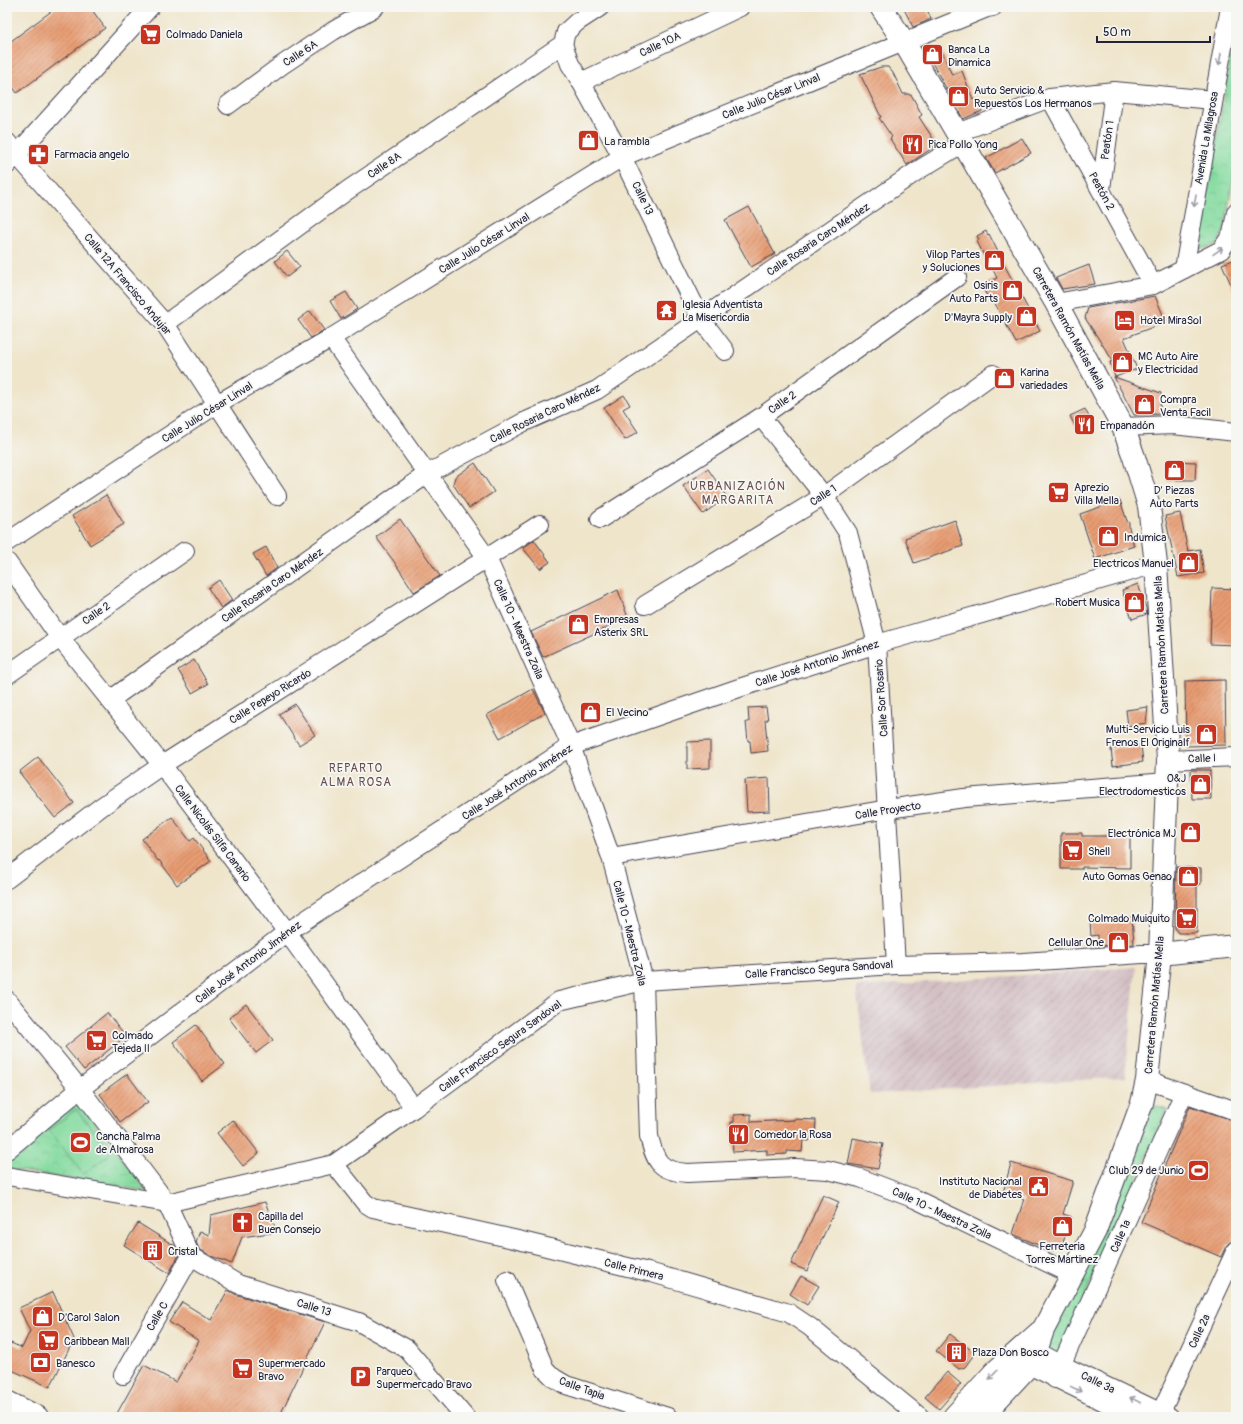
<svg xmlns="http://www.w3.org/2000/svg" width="1243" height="1424" font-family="Pangolin,sans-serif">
<defs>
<pattern id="industrial-furrows" width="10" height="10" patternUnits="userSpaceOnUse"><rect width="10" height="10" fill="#d2bec2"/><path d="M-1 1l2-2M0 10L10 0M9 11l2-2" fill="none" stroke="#b4a3a8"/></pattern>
<pattern id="park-crowns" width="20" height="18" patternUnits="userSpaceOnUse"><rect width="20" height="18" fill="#83da9e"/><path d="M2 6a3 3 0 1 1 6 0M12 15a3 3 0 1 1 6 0" fill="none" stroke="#71bb89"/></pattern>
<pattern id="building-hatch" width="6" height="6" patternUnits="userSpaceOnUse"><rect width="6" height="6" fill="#e89c72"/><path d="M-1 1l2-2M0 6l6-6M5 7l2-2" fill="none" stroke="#bc7f5f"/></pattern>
</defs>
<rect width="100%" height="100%" fill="#f6f6f2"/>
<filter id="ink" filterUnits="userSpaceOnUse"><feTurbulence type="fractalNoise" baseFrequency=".025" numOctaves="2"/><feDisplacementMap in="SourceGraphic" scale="8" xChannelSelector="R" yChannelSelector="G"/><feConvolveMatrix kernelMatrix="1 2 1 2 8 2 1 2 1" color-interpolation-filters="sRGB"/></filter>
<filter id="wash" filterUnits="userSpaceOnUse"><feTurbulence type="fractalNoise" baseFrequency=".012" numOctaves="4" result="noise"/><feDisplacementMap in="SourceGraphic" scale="16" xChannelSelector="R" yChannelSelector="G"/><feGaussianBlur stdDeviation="0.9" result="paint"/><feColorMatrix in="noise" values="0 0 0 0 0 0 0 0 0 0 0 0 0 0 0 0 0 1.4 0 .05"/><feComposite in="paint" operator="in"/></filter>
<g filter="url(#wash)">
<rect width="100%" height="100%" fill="#efe5cb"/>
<!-- industrial -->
<polygon fill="url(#industrial-furrows)" points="1136,967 1125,1077 870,1094 856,987"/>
<!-- park -->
<g fill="url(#park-crowns)" stroke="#527e6c">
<polygon points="1236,24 1236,162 1224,231 1217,244 1198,250"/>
<polygon points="77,1100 147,1191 7,1169 7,1158"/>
<polygon points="1151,1105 1167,1110 1059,1354 1043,1345"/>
</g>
<!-- garden -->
<polygon fill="#83da9e" stroke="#527e6c" points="76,1109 111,1153 83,1174 49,1130"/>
<g id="blocks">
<!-- building -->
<g fill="url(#building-hatch)">
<polygon points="57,7 90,7 105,28 17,93 7,79 7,44"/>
<polygon points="903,7 926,7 931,19 913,27"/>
<polygon points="940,47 952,75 962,71 973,100 977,99 982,111 963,119 929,57 930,52"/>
<polygon points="881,67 888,67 893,73 903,94 908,94 912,96 922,115 919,117 934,140 934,147 907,165 890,139 892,137 879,118 881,117 860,74"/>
<polygon points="1022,138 1031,153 995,173 986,158"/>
<polygon points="749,207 775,254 751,267 725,220"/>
<polygon points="986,231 988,235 989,234 1008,272 1040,331 1016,343 994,302 991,304 982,286 997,278 987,257 985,258 977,241 979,240 977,236"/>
<polygon points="287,251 300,267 287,277 275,261"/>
<polygon points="1236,259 1236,296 1222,264"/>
<polygon points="1089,265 1095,284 1062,289 1056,278"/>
<polygon points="346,292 357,309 341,319 330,301"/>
<polygon points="1155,296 1166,322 1124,338 1137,369 1115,377 1110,362 1113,361 1085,318 1088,308"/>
<polygon points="310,311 324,330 311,338 298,320"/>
<polygon points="1114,377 1161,393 1160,414 1134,415"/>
<polygon points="624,395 630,405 623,409 638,432 625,440 604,408"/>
<polygon points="1085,409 1093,425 1078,432 1070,416"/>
<polygon points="1168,461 1196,462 1195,480 1167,480"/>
<polygon points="475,463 494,492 469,508 453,484 455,477"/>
<polygon points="708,469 727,497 703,514 683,486"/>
<polygon points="106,495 124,524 90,545 72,516"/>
<polygon points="1120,500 1127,521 1129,523 1129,528 1134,546 1095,559 1080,514"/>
<polygon points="1180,513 1188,551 1200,549 1204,573 1178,577 1165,516"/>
<polygon points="400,519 440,576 414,592 395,563 376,537"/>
<polygon points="955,520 963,546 914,563 905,538"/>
<polygon points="534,540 550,562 540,569 523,548"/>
<polygon points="266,547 277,568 266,576 253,554"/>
<polygon points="219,580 232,600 221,608 208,588"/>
<polygon points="1138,584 1146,608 1147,614 1132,619 1122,590"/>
<polygon points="1212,588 1236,589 1236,645 1210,644"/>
<polygon points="618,590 628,618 543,657 531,632"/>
<polygon points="194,660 208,684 192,693 178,670"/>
<polygon points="1225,680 1226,745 1186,746 1185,681"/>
<polygon points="533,689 545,713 500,738 487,715"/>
<polygon points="295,704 315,735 299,745 279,714"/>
<polygon points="766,707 768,720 765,720 768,751 751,753 750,741 748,741 746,722 749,722 748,708"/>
<polygon points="1148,707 1146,723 1128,726 1126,710"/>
<polygon points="710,741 710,768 687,769 687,742"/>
<polygon points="1141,745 1143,762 1113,766 1111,749"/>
<polygon points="38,757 74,803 55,818 19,772"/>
<polygon points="1191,770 1210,770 1211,799 1192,799"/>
<polygon points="769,778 770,811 747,812 745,780"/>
<polygon points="172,817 190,841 194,838 211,861 177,885 159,860 158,861 142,839"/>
<polygon points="1061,833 1082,833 1082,836 1130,836 1130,868 1082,867 1082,869 1061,869"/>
<polygon points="1176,867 1201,868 1201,884 1197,884 1197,933 1178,933 1175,928"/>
<polygon points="1132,917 1134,944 1098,946 1098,935 1091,936 1090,920"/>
<polygon points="246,1004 273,1040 256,1053 229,1018"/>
<polygon points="107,1013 126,1036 84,1070 65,1047"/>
<polygon points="196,1025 225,1064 202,1081 173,1042"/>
<polygon points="127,1074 148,1102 120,1122 100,1094"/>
<polygon points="1190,1106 1236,1121 1236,1233 1232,1241 1226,1246 1221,1257 1141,1222"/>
<polygon points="751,1114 751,1122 794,1120 794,1119 816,1120 815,1137 810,1137 809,1141 803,1140 802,1152 787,1151 787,1154 767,1155 767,1150 733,1152 731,1122 734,1122 734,1115"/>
<polygon points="233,1120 259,1153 243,1166 217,1133"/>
<polygon points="853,1138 883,1144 878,1169 848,1164"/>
<polygon points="1011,1163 1073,1181 1063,1214 1071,1217 1062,1246 1052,1251 1013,1234 1024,1199 1003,1193"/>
<polygon points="823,1195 839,1202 807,1271 791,1264"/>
<polygon points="265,1202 277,1232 242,1237 232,1264 211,1256 199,1249 196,1242 200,1231 209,1235 211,1215"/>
<polygon points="138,1223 175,1246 179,1255 169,1273 124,1245"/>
<polygon points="801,1276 819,1286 807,1305 790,1294"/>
<polygon points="228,1290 235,1294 325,1322 279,1417 115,1417 144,1365 176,1382 199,1341 169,1322 182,1302 211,1320"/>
<polygon points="53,1292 74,1339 50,1387 7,1368 7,1351 11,1343 22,1348 30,1331 19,1308"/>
<polygon points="950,1334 975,1353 965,1367 959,1369 936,1351"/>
<polygon points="947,1372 961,1384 939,1409 925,1397"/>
</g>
</g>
</g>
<g filter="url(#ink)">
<use href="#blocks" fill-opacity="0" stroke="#413f51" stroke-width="1"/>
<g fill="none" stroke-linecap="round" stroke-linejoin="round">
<defs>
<g id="minor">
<polyline points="563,44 570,64 581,82 622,157 701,319 725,351"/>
<polyline points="581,82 740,7"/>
<polyline points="1050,98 1153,285"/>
<polyline points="228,105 282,65 333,31 375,7"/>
<polyline points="957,133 1050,98 1114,91 1213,100"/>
<polyline points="7,142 16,154 165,324 277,496"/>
<polyline points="7,165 150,7"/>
<polyline points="1101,189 1114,91"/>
<polyline points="1184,269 1230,7"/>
<polyline points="1056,303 1153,285 1221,250 1232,234 1236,212"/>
<polyline points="165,324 348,190 563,44 566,32 577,22 600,7"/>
<path d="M331 338 487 558 571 746 611 857 644 981 649 1136C655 1162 660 1171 687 1173L795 1168 828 1170 860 1178 915 1199 1071 1274"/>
<polyline points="761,417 824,496 848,533 877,644 896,965"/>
<polyline points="1123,427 1173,425 1236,432"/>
<polyline points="600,519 761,417 957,277"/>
<polyline points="7,542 217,404 331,338 622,157 987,8 993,7"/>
<polyline points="7,562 60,638 162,765 287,932 414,1108"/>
<polyline points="645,605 824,496 993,374"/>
<polyline points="7,675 185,551"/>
<polyline points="110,700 427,474 522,423 597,390 917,171 963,143"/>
<polyline points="1168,760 1236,757"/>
<polyline points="611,857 888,809 964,798 1167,782"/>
<polyline points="7,879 101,807 162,765 540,524"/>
<polyline points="7,1000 80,1089 167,1203 191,1256 238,1284 359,1322 407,1349 465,1417"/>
<polyline points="1147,1080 1236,1111"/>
<polyline points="7,1150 80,1089 287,932 571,746 739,688 877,644 1156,564"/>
<polyline points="334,1164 365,1203 373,1208 518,1240 652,1273 789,1313 810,1327 920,1417"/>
<polyline points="7,1176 167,1203 334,1164 414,1108 559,1001 644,981 896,965 1023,962 1142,954 1160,954"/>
<polyline points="507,1280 545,1369 554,1378 566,1385 668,1417"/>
<polyline points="1027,1344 1036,1351 1062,1365 1170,1417"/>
<polyline points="1029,1365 1135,1417"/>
<polyline points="123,1375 191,1256"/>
<polyline points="1055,1379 1184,1093"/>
<polyline points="1161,1412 1236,1250"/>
</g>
<g id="major">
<polyline points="881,7 904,42 1056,303 1123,427 1134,457 1149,506 1156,564 1168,760 1167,782 1160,954 1147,1080 1142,1103 1095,1231 1043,1330 1036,1351 1029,1365 981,1417"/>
<polyline points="1160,954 1236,946"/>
<polyline points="7,1402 37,1417"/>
<polyline points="954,1417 995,1372 1040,1332"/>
</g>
</defs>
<!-- minor casing -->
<use href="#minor" stroke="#413f51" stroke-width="20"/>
<!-- major casing -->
<use href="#major" stroke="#413f51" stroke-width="24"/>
<!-- minor -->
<use href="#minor" stroke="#fff" stroke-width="18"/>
<!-- major -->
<use href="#major" stroke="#fff" stroke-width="22"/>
</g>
<!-- one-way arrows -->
<defs><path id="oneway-shaft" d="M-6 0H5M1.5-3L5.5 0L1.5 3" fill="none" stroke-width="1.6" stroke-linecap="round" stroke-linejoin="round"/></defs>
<g stroke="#9c9ca7">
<use href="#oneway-shaft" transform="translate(1220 59) rotate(100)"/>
<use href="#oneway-shaft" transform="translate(1195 201) rotate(100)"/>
<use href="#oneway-shaft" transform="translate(1218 251) rotate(-35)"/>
<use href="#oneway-shaft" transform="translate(993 1375) rotate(134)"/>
<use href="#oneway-shaft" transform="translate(1076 1389) rotate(26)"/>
<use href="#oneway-shaft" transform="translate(1135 1400) rotate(-154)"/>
</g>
</g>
<!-- icons -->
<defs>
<symbol id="supermarket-square" viewBox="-11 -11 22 22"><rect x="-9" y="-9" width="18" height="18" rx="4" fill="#c8321e" stroke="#f6f6f2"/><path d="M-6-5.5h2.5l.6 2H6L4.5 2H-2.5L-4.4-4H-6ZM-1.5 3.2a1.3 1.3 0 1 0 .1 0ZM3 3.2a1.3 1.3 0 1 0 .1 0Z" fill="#fff"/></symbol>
<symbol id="shop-square" viewBox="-11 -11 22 22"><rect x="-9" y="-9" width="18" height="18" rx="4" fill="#c8321e" stroke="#f6f6f2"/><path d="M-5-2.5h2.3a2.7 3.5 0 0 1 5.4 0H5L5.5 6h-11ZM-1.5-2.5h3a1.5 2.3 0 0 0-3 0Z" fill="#fff"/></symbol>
<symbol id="restaurant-square" viewBox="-11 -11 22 22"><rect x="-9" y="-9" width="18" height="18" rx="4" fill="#c8321e" stroke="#f6f6f2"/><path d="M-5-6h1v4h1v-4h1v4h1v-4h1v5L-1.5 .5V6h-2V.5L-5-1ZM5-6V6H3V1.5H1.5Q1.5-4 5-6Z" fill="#fff"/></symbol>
<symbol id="pharmacy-square" viewBox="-11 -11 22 22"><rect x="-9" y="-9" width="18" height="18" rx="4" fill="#c8321e" stroke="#f6f6f2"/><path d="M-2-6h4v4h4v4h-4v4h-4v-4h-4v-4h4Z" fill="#fff"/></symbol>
<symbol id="temple-square" viewBox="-11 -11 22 22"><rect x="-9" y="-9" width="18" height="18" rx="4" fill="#c8321e" stroke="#f6f6f2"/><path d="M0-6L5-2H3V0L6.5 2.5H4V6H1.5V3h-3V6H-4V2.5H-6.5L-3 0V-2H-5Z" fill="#fff"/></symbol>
<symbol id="hotel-square" viewBox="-11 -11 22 22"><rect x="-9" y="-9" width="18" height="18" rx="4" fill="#c8321e" stroke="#f6f6f2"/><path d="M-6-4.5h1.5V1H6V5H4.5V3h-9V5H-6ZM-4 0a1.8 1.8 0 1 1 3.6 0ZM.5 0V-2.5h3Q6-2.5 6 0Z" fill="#fff"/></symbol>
<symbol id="stadium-square" viewBox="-11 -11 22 22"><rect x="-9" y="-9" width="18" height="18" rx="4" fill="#c8321e" stroke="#f6f6f2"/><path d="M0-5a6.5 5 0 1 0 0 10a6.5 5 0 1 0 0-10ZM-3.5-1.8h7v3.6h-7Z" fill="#fff"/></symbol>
<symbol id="civic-square" viewBox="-11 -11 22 22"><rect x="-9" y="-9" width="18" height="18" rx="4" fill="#c8321e" stroke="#f6f6f2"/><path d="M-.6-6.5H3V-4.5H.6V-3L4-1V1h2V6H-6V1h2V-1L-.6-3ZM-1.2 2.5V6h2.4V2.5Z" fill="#fff"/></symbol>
<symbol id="church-square" viewBox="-11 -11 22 22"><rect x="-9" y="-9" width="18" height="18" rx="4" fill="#c8321e" stroke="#f6f6f2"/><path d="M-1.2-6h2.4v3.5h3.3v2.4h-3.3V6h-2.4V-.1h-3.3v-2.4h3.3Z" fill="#fff"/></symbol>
<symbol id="building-square" viewBox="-11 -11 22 22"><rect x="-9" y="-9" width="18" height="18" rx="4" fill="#c8321e" stroke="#f6f6f2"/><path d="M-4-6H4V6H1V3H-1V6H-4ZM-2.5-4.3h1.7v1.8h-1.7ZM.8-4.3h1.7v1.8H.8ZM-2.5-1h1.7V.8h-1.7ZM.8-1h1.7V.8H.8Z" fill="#fff"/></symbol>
<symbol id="bank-square" viewBox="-11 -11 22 22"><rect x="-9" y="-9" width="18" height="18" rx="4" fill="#c8321e" stroke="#f6f6f2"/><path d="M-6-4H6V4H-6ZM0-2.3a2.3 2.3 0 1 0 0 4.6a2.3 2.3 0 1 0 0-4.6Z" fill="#fff"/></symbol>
<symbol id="parking-square" viewBox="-11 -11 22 22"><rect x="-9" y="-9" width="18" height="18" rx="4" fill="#c8321e" stroke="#f6f6f2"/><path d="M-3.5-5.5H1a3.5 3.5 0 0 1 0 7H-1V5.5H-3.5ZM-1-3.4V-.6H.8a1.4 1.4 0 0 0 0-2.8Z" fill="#fff"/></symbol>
</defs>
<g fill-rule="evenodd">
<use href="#supermarket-square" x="138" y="22" width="25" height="25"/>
<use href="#shop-square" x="920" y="42" width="25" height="25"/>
<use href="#shop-square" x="946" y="84" width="25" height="25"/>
<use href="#shop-square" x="576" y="128" width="25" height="25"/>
<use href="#restaurant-square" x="900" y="132" width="25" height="25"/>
<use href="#pharmacy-square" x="26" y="142" width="25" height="25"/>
<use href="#shop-square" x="982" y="248" width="25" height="25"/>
<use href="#shop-square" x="1000" y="278" width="25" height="25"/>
<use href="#temple-square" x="654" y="298" width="25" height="25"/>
<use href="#shop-square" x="1014" y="304" width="25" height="25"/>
<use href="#hotel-square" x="1112" y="308" width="25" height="25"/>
<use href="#shop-square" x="1110" y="350" width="25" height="25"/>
<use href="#shop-square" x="992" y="366" width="25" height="25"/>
<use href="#shop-square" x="1132" y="392" width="25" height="25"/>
<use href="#restaurant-square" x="1072" y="412" width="25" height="25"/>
<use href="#shop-square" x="1162" y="458" width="25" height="25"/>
<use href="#supermarket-square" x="1046" y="480" width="25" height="25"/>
<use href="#shop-square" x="1096" y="524" width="25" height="25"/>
<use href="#shop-square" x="1176" y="550" width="25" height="25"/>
<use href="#shop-square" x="1122" y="590" width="25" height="25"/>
<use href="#shop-square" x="566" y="612" width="25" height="25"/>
<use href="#shop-square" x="578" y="700" width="25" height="25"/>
<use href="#shop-square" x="1194" y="722" width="25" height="25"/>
<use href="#shop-square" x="1188" y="772" width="25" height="25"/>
<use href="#shop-square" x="1178" y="820" width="25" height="25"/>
<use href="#supermarket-square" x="1060" y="838" width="25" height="25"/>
<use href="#shop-square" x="1176" y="864" width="25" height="25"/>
<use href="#supermarket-square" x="1174" y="906" width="25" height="25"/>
<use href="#shop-square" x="1106" y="930" width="25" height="25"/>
<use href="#supermarket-square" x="84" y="1028" width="25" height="25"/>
<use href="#restaurant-square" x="726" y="1122" width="25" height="25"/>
<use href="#stadium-square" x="68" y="1130" width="25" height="25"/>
<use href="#stadium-square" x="1186" y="1158" width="25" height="25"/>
<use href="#civic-square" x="1026" y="1174" width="25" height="25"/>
<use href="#church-square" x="230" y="1210" width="25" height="25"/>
<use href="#shop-square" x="1050" y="1214" width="25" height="25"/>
<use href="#building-square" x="140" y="1238" width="25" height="25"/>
<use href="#shop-square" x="30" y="1304" width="25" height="25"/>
<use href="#supermarket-square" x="36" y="1328" width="25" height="25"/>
<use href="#building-square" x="944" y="1340" width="25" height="25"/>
<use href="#bank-square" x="28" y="1350" width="25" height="25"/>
<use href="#supermarket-square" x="230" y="1356" width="25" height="25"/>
<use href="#parking-square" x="348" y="1364" width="25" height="25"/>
</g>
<g text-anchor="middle" stroke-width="3.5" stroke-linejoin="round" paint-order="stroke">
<!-- poi labels -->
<g font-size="11" fill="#22223b" stroke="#f6f6f2" text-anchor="start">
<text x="166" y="38">Colmado Daniela</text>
<text x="948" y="53">Banca La<tspan x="948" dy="13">Dinamica</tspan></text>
<text x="974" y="94">Auto Servicio &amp;<tspan x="974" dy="13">Repuestos Los Hermanos</tspan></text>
<text x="604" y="145">La rambla</text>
<text x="928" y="148">Pica Pollo Yong</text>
<text x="54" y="158">Farmacia angelo</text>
<text x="980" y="258" text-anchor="end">Vilop Partes<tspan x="980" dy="13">y Soluciones</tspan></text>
<text x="998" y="289" text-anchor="end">Osiris<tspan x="998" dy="13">Auto Parts</tspan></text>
<text x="682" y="308">Iglesia Adventista<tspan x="682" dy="13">La Misericordia</tspan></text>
<text x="1012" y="321" text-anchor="end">D'Mayra Supply</text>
<text x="1140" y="324">Hotel MiraSol</text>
<text x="1138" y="360">MC Auto Aire<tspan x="1138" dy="13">y Electricidad</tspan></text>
<text x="1020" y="376">Karina<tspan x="1020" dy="13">variedades</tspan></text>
<text x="1160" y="403">Compra<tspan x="1160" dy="13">Venta Facil</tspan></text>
<text x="1100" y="429">Empanadón</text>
<text x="1074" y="491">Aprezio<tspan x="1074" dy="13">Villa Mella</tspan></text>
<text x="1174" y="494" text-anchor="middle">D' Piezas<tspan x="1174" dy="13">Auto Parts</tspan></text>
<text x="1124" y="541">Indumica</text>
<text x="1174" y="567" text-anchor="end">Electricos Manuel</text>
<text x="1120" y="606" text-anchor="end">Robert Musica</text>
<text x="594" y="623">Empresas<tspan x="594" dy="13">Asterix SRL</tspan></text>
<text x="606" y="716">El Vecino</text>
<text x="1190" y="733" text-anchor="end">Multi-Servicio Luis<tspan x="1190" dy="13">Frenos El Originalf</tspan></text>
<text x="1186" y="782" text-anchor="end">O&amp;J<tspan x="1186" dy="13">Electrodomesticos</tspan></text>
<text x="1176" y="837" text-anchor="end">Electrónica MJ</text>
<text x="1088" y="855">Shell</text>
<text x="1172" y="880" text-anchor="end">Auto Gomas Genao</text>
<text x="1170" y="922" text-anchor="end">Colmado Muiquito</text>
<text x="1104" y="946" text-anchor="end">Cellular One</text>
<text x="112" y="1039">Colmado<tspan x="112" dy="13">Tejeda II</tspan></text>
<text x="754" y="1138">Comedor la Rosa</text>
<text x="96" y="1140">Cancha Palma<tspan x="96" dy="13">de Almarosa</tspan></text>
<text x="1184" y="1174" text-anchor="end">Club 29 de Junio</text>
<text x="1022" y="1185" text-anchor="end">Instituto Nacional<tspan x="1022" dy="13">de Diabetes</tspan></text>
<text x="258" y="1220">Capilla del<tspan x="258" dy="13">Buen Consejo</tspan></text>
<text x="1062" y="1250" text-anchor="middle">Ferreteria<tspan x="1062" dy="13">Torres Martinez</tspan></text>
<text x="168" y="1255">Cristal</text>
<text x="58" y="1321">D'Carol Salon</text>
<text x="64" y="1345">Caribbean Mall</text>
<text x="972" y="1356">Plaza Don Bosco</text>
<text x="56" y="1367">Banesco</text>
<text x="258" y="1367">Supermercado<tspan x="258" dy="13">Bravo</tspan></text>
<text x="376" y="1375">Parqueo<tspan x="376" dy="13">Supermercado Bravo</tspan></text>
</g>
<!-- street labels -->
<g font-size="11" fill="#22223b" stroke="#f6f6f2">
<text transform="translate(660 44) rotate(-25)" y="4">Calle 10A</text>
<text transform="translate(300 53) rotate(-33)" y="4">Calle 6A</text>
<text transform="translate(771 96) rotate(-22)" y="4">Calle Julio César Linval</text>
<text transform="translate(1206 138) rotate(-80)" y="4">Avenida La Milagrosa</text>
<text transform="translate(1107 140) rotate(-82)" y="4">Peatón 1</text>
<text transform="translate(384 165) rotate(-34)" y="4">Calle 8A</text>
<text transform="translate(1102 191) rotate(61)" y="4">Peatón 2</text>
<text transform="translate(643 198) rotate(64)" y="4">Calle 13</text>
<text transform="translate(818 239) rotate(-34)" y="4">Calle Rosaria Caro Méndez</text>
<text transform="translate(484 243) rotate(-32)" y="4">Calle Julio César Linval</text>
<text transform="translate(128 284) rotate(50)" y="4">Calle 12A Francisco Andujar</text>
<text transform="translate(1069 328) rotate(61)" y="4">Carretera Ramón Matías Mella</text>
<text transform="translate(782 402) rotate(-35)" y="4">Calle 2</text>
<text transform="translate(207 412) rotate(-32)" y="4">Calle Julio César Linval</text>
<text transform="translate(545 413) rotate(-26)" y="4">Calle Rosaria Caro Méndez</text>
<text transform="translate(823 495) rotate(-33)" y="4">Calle 1</text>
<text transform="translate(272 585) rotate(-35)" y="4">Calle Rosaria Caro Méndez</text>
<text transform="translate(96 613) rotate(-35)" y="4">Calle 2</text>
<text transform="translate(519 629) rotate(66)" y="4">Calle 10 - Maestra Zoila</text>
<text transform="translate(1161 645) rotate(-93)" y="4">Carretera Ramón Matías Mella</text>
<text transform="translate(817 663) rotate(-18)" y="4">Calle José Antonio Jiménez</text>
<text transform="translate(270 696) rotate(-32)" y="4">Calle Pepeyo Ricardo</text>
<text transform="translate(881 698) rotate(-94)" y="4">Calle Sor Rosario</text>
<text transform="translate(1202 758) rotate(-2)" y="4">Calle I</text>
<text transform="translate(517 782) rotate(-33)" y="4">Calle José Antonio Jiménez</text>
<text transform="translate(888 810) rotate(-9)" y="4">Calle Proyecto</text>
<text transform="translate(213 833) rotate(53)" y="4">Calle Nicolás Silfa Canario</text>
<text transform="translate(630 933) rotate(76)" y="4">Calle 10 - Maestra Zoila</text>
<text transform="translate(248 962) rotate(-37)" y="4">Calle José Antonio Jiménez</text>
<text transform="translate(819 969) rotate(-4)" y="4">Calle Francisco Segura Sandoval</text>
<text transform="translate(1154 1005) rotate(-85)" y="4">Carretera Ramón Matías Mella</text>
<text transform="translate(500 1046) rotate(-36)" y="4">Calle Francisco Segura Sandoval</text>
<text transform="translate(942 1213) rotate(25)" y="4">Calle 10 - Maestra Zoila</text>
<text transform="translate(1120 1236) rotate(-66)" y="4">Calle 1a</text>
<text transform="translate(634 1269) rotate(14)" y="4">Calle Primera</text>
<text transform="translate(314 1307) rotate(17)" y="4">Calle 13</text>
<text transform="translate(157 1316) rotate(-60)" y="4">Calle C</text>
<text transform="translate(1199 1331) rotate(-65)" y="4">Calle 2a</text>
<text transform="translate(1098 1382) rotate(26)" y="4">Calle 3a</text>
<text transform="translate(582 1388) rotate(20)" y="4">Calle Tapia</text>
</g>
<!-- neighbourhood labels -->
<g font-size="12" letter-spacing="1" fill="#674d4e" stroke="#f6f6f2">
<text x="738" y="490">URBANIZACIÓN<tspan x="738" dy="14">MARGARITA</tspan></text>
<text x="356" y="772">REPARTO<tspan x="356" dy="14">ALMA ROSA</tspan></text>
</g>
</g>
<!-- margin -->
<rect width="1243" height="1424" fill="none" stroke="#f6f6f2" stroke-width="24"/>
<!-- scale -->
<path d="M1097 36v6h113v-6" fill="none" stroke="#22223b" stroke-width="2"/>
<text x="1103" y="36" font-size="12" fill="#22223b" stroke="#f6f6f2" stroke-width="3" paint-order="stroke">50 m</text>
</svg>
